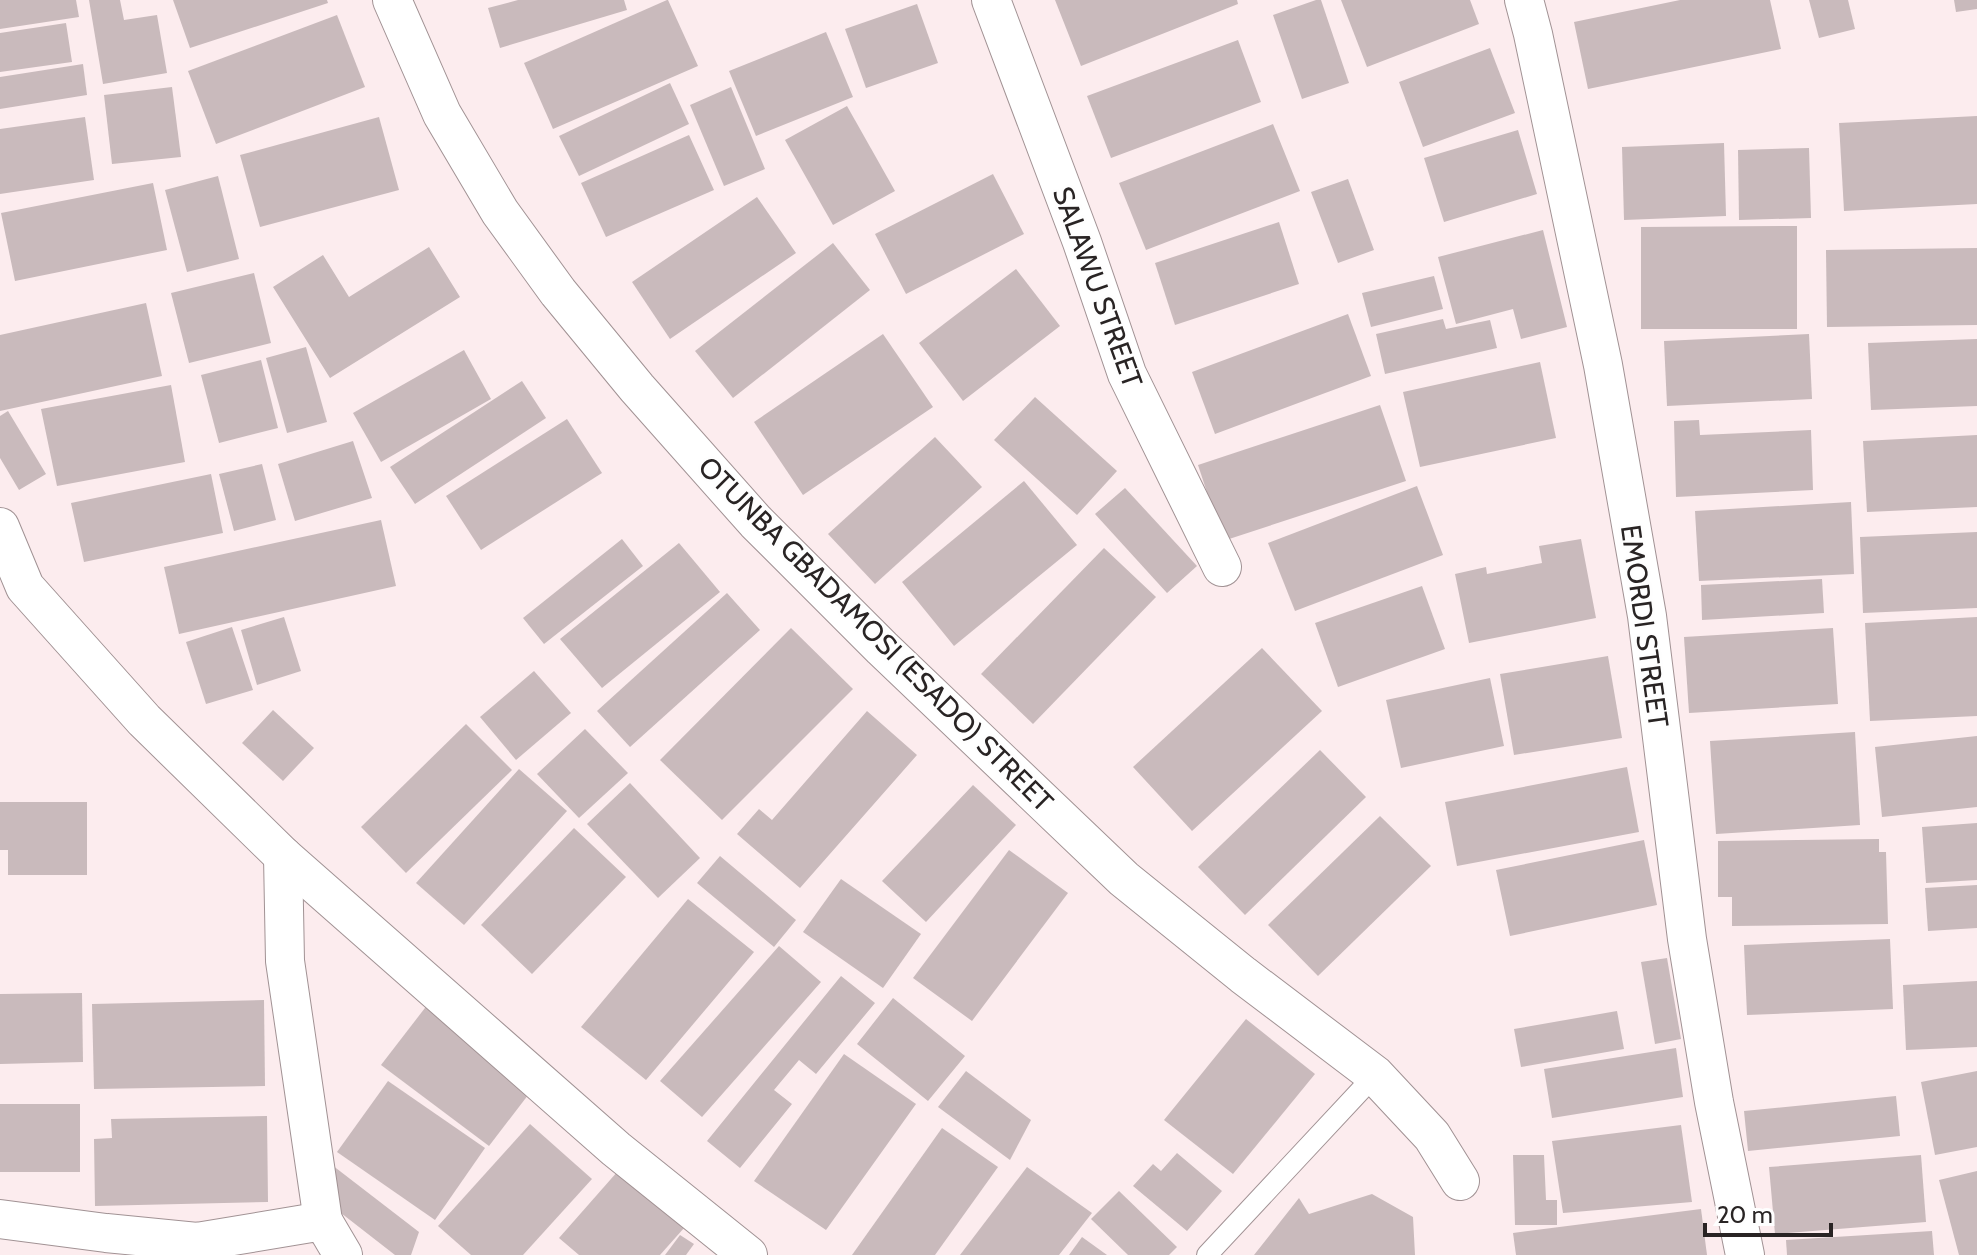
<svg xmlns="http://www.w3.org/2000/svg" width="1977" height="1255" font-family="Cabin,sans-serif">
<rect width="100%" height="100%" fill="#fcecee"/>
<!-- building -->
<g fill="#c9babc">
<polygon points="0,0 76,0 79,17 0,29"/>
<polygon points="89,0 120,0 124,20 157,15 167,73 103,84"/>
<polygon points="173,0 327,0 328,3 190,48"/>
<polygon points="518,0 624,0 627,10 500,48 488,8"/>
<polygon points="667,0 668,0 698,66 553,129 524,63"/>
<polygon points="1055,0 1237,0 1238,4 1081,66"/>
<polygon points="1316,0 1321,0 1349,83 1302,99 1273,15"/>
<polygon points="1341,0 1470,0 1479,24 1367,67"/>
<polygon points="1680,0 1770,0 1781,49 1588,89 1574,22"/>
<polygon points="1809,0 1848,0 1855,29 1819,38"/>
<polygon points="1954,0 1977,0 1977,9 1956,12"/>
<polygon points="917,4 938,63 866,88 845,29"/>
<polygon points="337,15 365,87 216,144 188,71"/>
<polygon points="66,23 72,62 0,72 0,33"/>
<polygon points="826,32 853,97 756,136 729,71"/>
<polygon points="1238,40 1261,102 1111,158 1087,96"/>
<polygon points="1490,48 1515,113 1423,147 1399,82"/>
<polygon points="83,64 87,95 0,109 0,77"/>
<polygon points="670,83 689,124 579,176 559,136"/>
<polygon points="172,87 181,157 112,164 104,95"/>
<polygon points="731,87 765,169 724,186 690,105"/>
<polygon points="847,106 895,191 833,225 785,140"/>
<polygon points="1977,116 1977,204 1844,211 1839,123"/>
<polygon points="85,117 94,180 0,194 0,129"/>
<polygon points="379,117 399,190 260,227 240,155"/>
<polygon points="1273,124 1300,191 1146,250 1119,183"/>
<polygon points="1518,130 1537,194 1444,222 1424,158"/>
<polygon points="689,135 714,190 606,237 581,183"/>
<polygon points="1724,143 1726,216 1624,220 1622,147"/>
<polygon points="1809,148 1811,218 1739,220 1738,150"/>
<polygon points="993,174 1024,234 906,294 875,234"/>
<polygon points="218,176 239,259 187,272 165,190"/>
<polygon points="1348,179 1374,250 1338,263 1311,192"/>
<polygon points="153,183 167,250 15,281 1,213"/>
<polygon points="757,197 796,253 670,339 632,282"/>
<polygon points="1279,222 1299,284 1175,325 1155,263"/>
<polygon points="1797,226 1797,329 1641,329 1641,227"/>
<polygon points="1543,230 1567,327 1521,339 1513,309 1456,324 1438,257"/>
<polygon points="833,243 870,290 733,398 695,351"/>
<polygon points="429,247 460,297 330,378 273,287 323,255 349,297"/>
<polygon points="1977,248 1977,325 1827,327 1826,250"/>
<polygon points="1016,269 1060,326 963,401 919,343"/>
<polygon points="254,273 271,343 189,363 171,293"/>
<polygon points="1434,276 1443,309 1371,327 1362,293"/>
<polygon points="146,303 162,376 0,411 0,335"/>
<polygon points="1348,314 1371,376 1215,434 1192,372"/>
<polygon points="1443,319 1446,329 1490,320 1497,348 1385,374 1376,334"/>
<polygon points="883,334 933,407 803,495 754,422"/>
<polygon points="1809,334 1812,399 1667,406 1664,341"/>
<polygon points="1977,339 1977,406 1871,410 1868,343"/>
<polygon points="306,347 327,422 287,433 266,358"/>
<polygon points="464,350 491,399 381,462 353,413"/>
<polygon points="261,360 278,428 219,443 201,375"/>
<polygon points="1540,362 1556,438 1420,467 1403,392"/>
<polygon points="522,381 546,418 415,504 390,467"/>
<polygon points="171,385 185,462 57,486 41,409"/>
<polygon points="1035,397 1117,471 1077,515 994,440"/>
<polygon points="1380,405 1406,481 1223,541 1198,465"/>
<polygon points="8,411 46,474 19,490 0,458 0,416"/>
<polygon points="567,419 602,473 481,550 446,496"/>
<polygon points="1699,420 1700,435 1811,430 1813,490 1676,497 1674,421"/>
<polygon points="1977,435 1977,507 1867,512 1863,441"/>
<polygon points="935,437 982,487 875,584 828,534"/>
<polygon points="353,441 372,498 295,521 278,464"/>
<polygon points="262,464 276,520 234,531 219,474"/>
<polygon points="211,474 223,533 84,562 71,503"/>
<polygon points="1024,481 1077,545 954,646 902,582"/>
<polygon points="1417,486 1443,555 1295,611 1268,543"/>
<polygon points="1125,488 1197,566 1167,593 1095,514"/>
<polygon points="1851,502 1854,574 1699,581 1695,511"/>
<polygon points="381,520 396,586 179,634 164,567"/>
<polygon points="1977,532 1977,608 1863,613 1860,537"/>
<polygon points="622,539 643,566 544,644 523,618"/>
<polygon points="1581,539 1596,618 1469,643 1455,574 1486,567 1487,574 1542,563 1539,546"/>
<polygon points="679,543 720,592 602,688 560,639"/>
<polygon points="1104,548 1156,597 1033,724 981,674"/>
<polygon points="1822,579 1824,613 1702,620 1701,585"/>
<polygon points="1422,586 1445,649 1338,687 1315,623"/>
<polygon points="727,593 760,630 630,747 597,711"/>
<polygon points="284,617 301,671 257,685 241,630"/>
<polygon points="1977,617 1977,716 1870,721 1865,623"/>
<polygon points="232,627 253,690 206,704 186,642"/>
<polygon points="791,628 853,689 722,820 660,760"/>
<polygon points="1833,628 1838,704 1689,713 1684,637"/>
<polygon points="1262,648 1322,711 1192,831 1133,767"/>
<polygon points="1608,656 1622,738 1514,755 1500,674"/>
<polygon points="534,671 571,713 516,760 480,717"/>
<polygon points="1490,678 1504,746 1401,768 1386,700"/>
<polygon points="273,710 314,748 283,781 242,743"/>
<polygon points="867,711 917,755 800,888 737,834 759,809 772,820"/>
<polygon points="466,724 512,770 406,873 361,827"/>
<polygon points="585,729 628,773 579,818 537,774"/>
<polygon points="1855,732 1860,825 1716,834 1710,741"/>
<polygon points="1977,736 1977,807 1882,817 1875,747"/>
<polygon points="1320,750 1366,797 1245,915 1198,867"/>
<polygon points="1627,767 1639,832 1457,866 1445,802"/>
<polygon points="519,769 567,811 464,925 416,883"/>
<polygon points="630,783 700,858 658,898 587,824"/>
<polygon points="973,785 1016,825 926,922 882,881"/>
<polygon points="0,802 87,802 87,875 8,875 8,850 0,850"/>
<polygon points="1380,816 1431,866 1318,976 1268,925"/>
<polygon points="1977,823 1977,880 1926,883 1922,827"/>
<polygon points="574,828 626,877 532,974 481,925"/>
<polygon points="1879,839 1879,852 1886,852 1888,924 1732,926 1732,897 1718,897 1718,841"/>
<polygon points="1644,840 1657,905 1510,936 1496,870"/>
<polygon points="1009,850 1068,893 972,1021 913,978"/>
<polygon points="720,856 796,920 774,947 697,883"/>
<polygon points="841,879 921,934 883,988 803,932"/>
<polygon points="1977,885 1977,928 1928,931 1925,888"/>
<polygon points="688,899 754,952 646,1080 581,1027"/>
<polygon points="1890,939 1893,1009 1747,1015 1744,945"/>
<polygon points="779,946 821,982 702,1117 660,1081"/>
<polygon points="1667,958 1681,1039 1655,1044 1641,962"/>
<polygon points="841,976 875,1003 816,1074 799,1060 774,1090 792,1104 740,1168 707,1141"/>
<polygon points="1977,981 1977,1047 1906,1050 1903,985"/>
<polygon points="82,993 83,1062 0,1064 0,994"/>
<polygon points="893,998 965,1056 928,1101 857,1044"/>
<polygon points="264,1000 265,1086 94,1089 92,1004"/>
<polygon points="428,1004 535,1086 489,1146 381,1065"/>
<polygon points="1617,1011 1624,1049 1521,1067 1514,1029"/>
<polygon points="1246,1019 1315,1074 1233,1174 1164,1120"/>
<polygon points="1676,1048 1683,1097 1552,1118 1544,1069"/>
<polygon points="844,1054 916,1104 826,1230 754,1181"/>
<polygon points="966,1071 1031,1120 1010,1160 938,1107"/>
<polygon points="1977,1071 1977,1147 1935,1155 1921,1082"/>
<polygon points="388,1081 485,1148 435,1220 337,1152"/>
<polygon points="1896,1096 1900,1136 1748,1151 1744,1111"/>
<rect x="0" y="1104" width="80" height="68"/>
<polygon points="267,1116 268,1202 95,1206 94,1139 112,1138 111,1119"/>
<polygon points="530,1124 592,1179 523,1255 471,1255 438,1226"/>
<polygon points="1681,1125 1692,1202 1563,1213 1552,1141"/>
<polygon points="942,1128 998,1167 935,1255 852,1255"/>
<polygon points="1177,1153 1222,1191 1187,1231 1133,1186 1153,1164 1161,1171"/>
<polygon points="1513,1155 1544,1155 1546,1200 1557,1200 1557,1225 1515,1225"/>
<polygon points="1921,1155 1926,1222 1775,1234 1769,1167"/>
<polygon points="332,1165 419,1232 411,1255 395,1255 332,1206"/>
<polygon points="1027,1167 1092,1213 1059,1255 960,1255"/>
<polygon points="618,1171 684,1228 660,1255 579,1255 559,1238"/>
<polygon points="1977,1171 1977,1255 1959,1255 1939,1180"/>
<polygon points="1119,1191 1177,1247 1169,1255 1128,1255 1091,1219"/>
<polygon points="1372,1194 1413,1217 1415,1255 1254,1255 1299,1198 1309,1214"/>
<polygon points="1701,1209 1707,1255 1516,1255 1513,1233"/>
<polygon points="1932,1231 1934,1255 1787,1255 1786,1240"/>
<polygon points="680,1235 694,1244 686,1255 665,1255"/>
<polygon points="1082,1237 1107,1255 1069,1255"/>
</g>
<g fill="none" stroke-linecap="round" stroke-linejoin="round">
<defs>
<polyline id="service" points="1207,1255 1375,1075"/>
<g id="minor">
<polyline points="392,0 442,114 500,212 558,292 637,388 756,522 882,648 1124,879 1243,975 1375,1075 1432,1136 1460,1181"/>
<polyline points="991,0 1082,242 1127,374 1222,567"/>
<polyline points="1524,0 1533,34 1603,365 1647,616 1687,939 1714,1102 1745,1255"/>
<polyline points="0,527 25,587 144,720 283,856 616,1149 748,1255"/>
<polyline points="283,856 285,961 323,1221"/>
<polyline points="0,1219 106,1233 197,1242 323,1221 343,1255"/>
</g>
</defs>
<!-- service casing -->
<use href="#service" stroke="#a19294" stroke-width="22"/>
<!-- minor casing -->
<use href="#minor" stroke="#a19294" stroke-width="40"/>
<!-- service -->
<use href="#service" stroke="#fff" stroke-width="20"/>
<!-- minor -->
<use href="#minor" stroke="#fff" stroke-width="38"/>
</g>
<g text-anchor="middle" stroke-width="6" stroke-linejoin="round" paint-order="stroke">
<!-- street labels -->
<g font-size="28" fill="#292424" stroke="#fefefe">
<text transform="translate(1098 287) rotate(70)" y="10">SALAWU STREET</text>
<text transform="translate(1645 626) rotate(82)" y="10">EMORDI STREET</text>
<text transform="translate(876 634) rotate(45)" y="10">OTUNBA GBADAMOSI (ESADO) STREET</text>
</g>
</g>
<!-- scale -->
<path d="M1705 1223v12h126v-12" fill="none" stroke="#292424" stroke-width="4"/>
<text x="1717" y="1223" font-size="24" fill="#292424" stroke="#fefefe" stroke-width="6" paint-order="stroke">20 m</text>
</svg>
